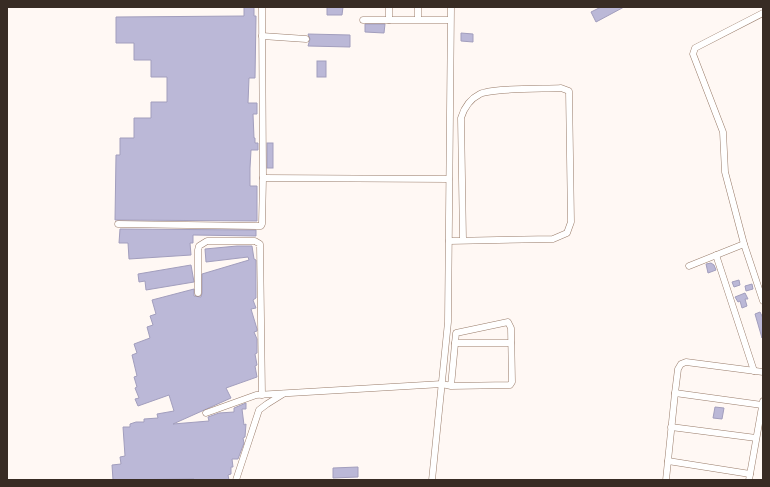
<svg xmlns="http://www.w3.org/2000/svg" width="770" height="487" font-family="Arial,sans-serif">
<rect width="100%" height="100%" fill="#fff8f4"/>
<!-- building -->
<g fill="#bbb8d7" stroke="#a29ebd">
<polygon points="244,7 254,7 254,16 256,16 255,78 249,78 248,103 257,103 257,114 253,114 254,138 255,138 255,143 258,143 258,150 251,150 250,168 250,186 257,186 257,221 115,220 116,155 120,155 120,138 134,138 134,118 151,118 151,102 167,102 167,77 151,77 151,60 134,60 134,43 116,43 116,17 244,16"/>
<polygon points="327,7 343,7 342,15 327,15"/>
<polygon points="601,7 624,7 596,22 591,12"/>
<polygon points="365,24 385,24 384,33 365,32"/>
<polygon points="461,33 473,34 473,42 461,41"/>
<polygon points="308,34 350,35 350,47 308,46 310,39"/>
<rect x="317" y="61" width="9" height="16"/>
<rect x="267" y="143" width="6" height="25"/>
<polygon points="120,229 256,230 256,236 193,235 193,243 190,243 191,255 129,259 128,243 119,243"/>
<polygon points="237,246 252,246 254,259 256,260 256,298 253,300 256,308 251,309 257,329 257,331 254,332 257,339 257,353 255,354 257,365 255,366 257,377 226,388 231,398 173,424 209,421 208,417 219,413 234,412 234,408 246,403 246,409 242,409 244,425 246,424 245,437 243,438 244,443 238,459 232,459 233,467 231,467 231,474 228,475 229,480 194,480 194,479 113,480 112,465 121,464 120,457 125,456 123,427 130,427 130,424 136,422 144,422 144,419 158,418 157,414 174,411 169,395 138,406 135,399 139,398 135,388 137,387 134,377 137,376 132,355 137,353 134,344 150,338 147,327 153,325 150,316 156,314 152,300 194,289 194,296 201,297 202,293 202,274 249,260 248,257 206,262 205,249"/>
<polygon points="711,263 714,265 716,270 708,273 706,264"/>
<polygon points="191,265 194,282 146,290 145,281 139,282 138,274"/>
<polygon points="739,280 740,285 734,287 732,282"/>
<polygon points="752,284 753,289 746,291 745,286"/>
<polygon points="745,293 748,299 745,299 747,306 742,308 740,301 738,302 735,297"/>
<polygon points="760,312 763,318 762,338 755,314"/>
<polygon points="715,407 724,408 722,419 713,418"/>
<polygon points="358,467 358,477 333,478 333,468"/>
</g>
<g fill="none" stroke-linecap="round" stroke-linejoin="round">
<defs>
<g id="minor">
<polyline points="262,7 263,178"/>
<polyline points="389,7 389,20"/>
<polyline points="763,13 695,48 693,54 723,132 725,172 744,244 763,301"/>
<polyline points="418,19 418,7"/>
<polyline points="363,20 450,20"/>
<polyline points="262,36 306,39"/>
<polyline points="118,224 261,226 262,224 263,178 449,179"/>
<path d="M449 241 553 239 567 233 571 222 569 91 561 88C545 89 491 88 480 94 470 99 464 108 461 118L463 240"/>
<polyline points="716,255 754,371"/>
<polyline points="689,266 744,244"/>
<polyline points="198,293 198,250 199,246 207,241 255,241 260,244 262,395"/>
<polyline points="455,343 511,343"/>
<polyline points="675,393 762,405"/>
<polyline points="206,413 256,395 442,384 451,386 510,385 512,382 511,328 508,322 456,333 451,386"/>
<polyline points="671,427 756,438"/>
<polyline points="668,461 750,474"/>
<polyline points="236,480 259,410 267,404 283,394"/>
<polyline points="432,480 448,322 451,7"/>
<polyline points="666,480 675,393 678,369 681,364 686,362 763,372"/>
<polyline points="749,480 763,401"/>
</g>
</defs>
<!-- minor casing -->
<use href="#minor" stroke="#997c6a" stroke-width="7"/>
<!-- minor -->
<use href="#minor" stroke="#fff" stroke-width="6"/>
</g>
<!-- border -->
<rect width="770" height="487" fill="none" stroke="#382c24" stroke-width="16"/>
</svg>
